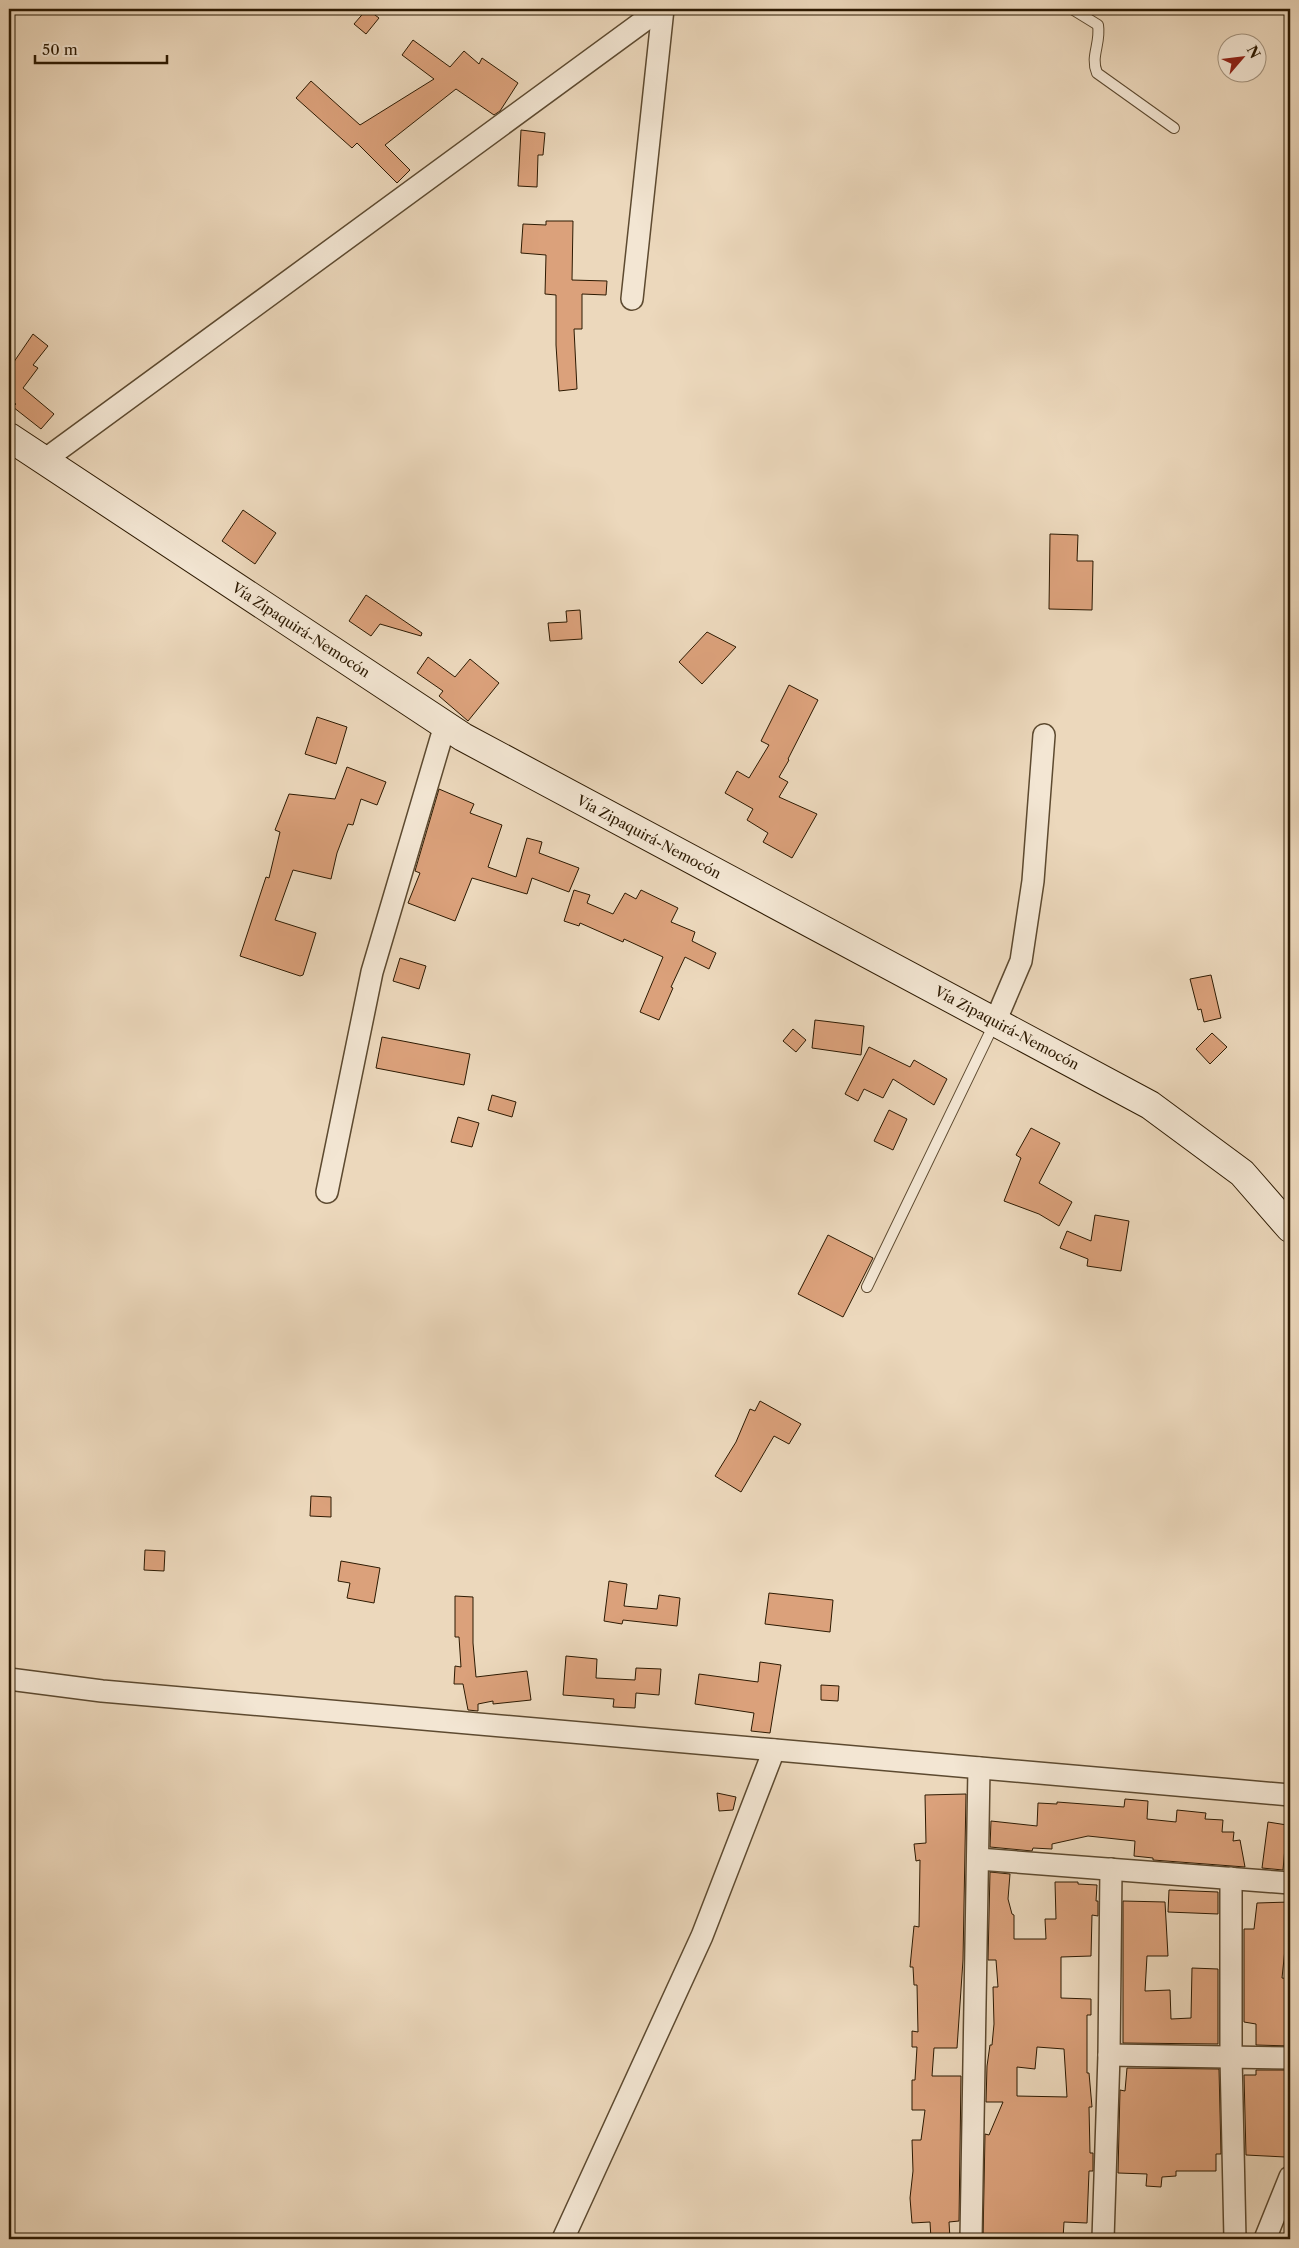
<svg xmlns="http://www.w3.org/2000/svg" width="1299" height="2248" font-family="'Libre Caslon Text',serif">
<rect width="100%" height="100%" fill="#ecd8bc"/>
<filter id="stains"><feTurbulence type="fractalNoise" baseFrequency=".004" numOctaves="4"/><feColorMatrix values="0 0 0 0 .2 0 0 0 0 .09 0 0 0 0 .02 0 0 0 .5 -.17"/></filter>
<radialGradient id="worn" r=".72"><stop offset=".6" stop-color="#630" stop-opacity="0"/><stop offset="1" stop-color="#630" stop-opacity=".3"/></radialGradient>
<!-- building -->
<g fill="#dba17b" stroke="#2d1a02" fill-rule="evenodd">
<polygon points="367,9 379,18 366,34 354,24"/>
<polygon points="413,40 450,67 464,51 479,64 482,58 518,83 500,111 494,115 456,89 385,145 410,170 397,183 357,143 352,148 296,98 311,81 360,125 434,79 402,55"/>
<polygon points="521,130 545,133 543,155 538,155 537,187 518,186"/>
<polygon points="546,221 573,221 572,280 607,281 606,295 582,294 582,329 574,329 577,389 559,391 556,345 556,295 545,294 546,255 521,253 523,224 546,225"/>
<polygon points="33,334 48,346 33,365 38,368 23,388 54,414 41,429 13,407 16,404 13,402 9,407 9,369"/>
<polygon points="243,510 276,533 255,564 222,541"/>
<polygon points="1050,534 1078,535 1077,561 1093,561 1092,610 1049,609"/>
<polygon points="366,595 422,633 421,636 380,624 371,636 349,621"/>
<polygon points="580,610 582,639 550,641 548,623 567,622 566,611"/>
<polygon points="707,632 736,647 702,684 679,662"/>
<polygon points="428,657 455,677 470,659 499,683 468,721 439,696 443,691 417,673"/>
<polygon points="789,685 818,700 788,759 789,760 779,777 788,782 779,797 817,814 792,858 763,842 768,833 747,820 753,809 725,793 737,771 749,778 769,745 761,741"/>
<polygon points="317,717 347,727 336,764 305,754"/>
<polygon points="347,767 386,782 377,805 361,799 353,825 348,824 337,853 331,879 293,870 275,920 316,933 303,975 300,976 240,956 266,877 269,878 280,832 275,830 289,794 335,799"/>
<polygon points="439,789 474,804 470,813 502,825 488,867 516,877 527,838 542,842 539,853 579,868 569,892 532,878 527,894 472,878 455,921 408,903 420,873 415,871"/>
<polygon points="574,890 590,895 587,903 613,914 625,893 636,899 641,890 678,908 671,922 695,932 692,941 716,953 709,969 685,957 671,987 673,988 659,1020 640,1012 663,957 624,939 623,942 580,923 579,926 564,921"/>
<polygon points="400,958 426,966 419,989 393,981"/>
<polygon points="1211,975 1221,1018 1204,1022 1201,1009 1198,1010 1190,979"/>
<polygon points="815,1020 864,1026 861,1055 812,1048"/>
<polygon points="793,1029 806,1040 796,1052 783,1041"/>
<polygon points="1212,1033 1227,1047 1210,1064 1196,1049"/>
<polygon points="382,1037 470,1054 464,1085 376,1068"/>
<polygon points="869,1047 910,1067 914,1060 947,1079 934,1105 893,1079 883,1098 864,1089 858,1101 845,1094"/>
<polygon points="492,1095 516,1102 512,1117 488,1110"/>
<polygon points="889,1110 907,1119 893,1150 874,1141"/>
<polygon points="458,1117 479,1123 472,1147 451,1142"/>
<polygon points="1031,1128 1060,1143 1039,1183 1072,1202 1059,1226 1039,1214 1004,1201 1021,1158 1016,1155"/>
<polygon points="1095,1215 1129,1221 1121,1271 1087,1266 1088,1259 1060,1248 1067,1231 1091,1241"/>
<polygon points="828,1235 873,1258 843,1317 798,1294"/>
<polygon points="760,1401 801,1424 789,1444 774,1436 741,1492 715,1476 736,1442 750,1409 755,1411"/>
<polygon points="311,1496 331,1497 331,1517 310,1516"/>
<polygon points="145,1550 165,1551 164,1571 144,1570"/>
<polygon points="341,1561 380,1568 374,1603 347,1598 350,1583 338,1581"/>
<polygon points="609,1581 627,1584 624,1606 657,1609 659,1595 680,1598 677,1626 623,1620 622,1624 604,1621"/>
<polygon points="769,1593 833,1600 830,1632 765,1624"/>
<polygon points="455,1596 473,1597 473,1643 476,1677 527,1671 531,1700 493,1704 493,1701 478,1704 478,1711 468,1710 463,1684 454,1684 455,1666 461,1667 459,1637 455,1637"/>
<polygon points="566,1656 597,1659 596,1678 635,1680 636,1668 661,1669 659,1695 636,1693 635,1708 613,1707 614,1699 563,1695"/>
<polygon points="760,1662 781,1665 770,1733 751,1731 754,1713 695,1704 699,1674 758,1682"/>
<polygon points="821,1685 839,1686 838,1701 821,1700"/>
<polygon points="717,1793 736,1797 733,1810 719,1811"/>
<polygon points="966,1794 963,1960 957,2048 934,2048 932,2076 961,2076 959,2221 949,2222 950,2239 931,2239 930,2222 912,2223 910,2198 913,2171 912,2140 921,2140 925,2110 912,2110 912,2080 915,2080 917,2047 912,2047 912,2031 918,2032 917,1985 914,1985 913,1967 910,1967 914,1926 919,1927 920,1860 916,1861 914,1844 926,1843 925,1795"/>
<polygon points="1125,1799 1148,1801 1147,1819 1176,1822 1177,1810 1206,1813 1205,1819 1223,1820 1222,1832 1234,1832 1233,1841 1240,1840 1245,1867 1153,1860 1153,1858 1134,1856 1135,1841 1088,1836 1052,1844 1052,1849 1033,1848 1032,1851 990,1847 991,1821 1037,1826 1038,1803 1057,1804 1057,1802 1124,1807"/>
<polygon points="1268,1822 1287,1825 1283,1870 1262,1868"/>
<path d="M990 1872 1010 1874 1008 1899 1012 1914 1014 1915V1939H1046L1045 1919H1056L1055 1882H1078V1884L1097 1885 1096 1901H1098V1916L1092 1915 1091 1956 1061 1957V1998L1091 1999V2015H1087V2073H1089L1092 2107H1089L1090 2153H1093V2171H1089L1087 2223 1064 2222 1063 2239H983L985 2134 989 2135 1003 2102H986L987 2066 990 2045H992L994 2024 993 1987H998L996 1960H988ZM1037 2047 1064 2049 1067 2097 1017 2096V2067L1035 2069Z"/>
<polygon points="1169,1890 1218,1892 1218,1914 1168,1912"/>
<polygon points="1123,1901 1165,1902 1168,1956 1147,1956 1145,1991 1170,1990 1171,2019 1191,2018 1192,1968 1218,1969 1218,2044 1123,2043"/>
<polygon points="1290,1902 1290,1948 1285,1949 1282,1978 1290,1979 1290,2046 1256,2045 1256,2024 1244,2022 1244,1929 1254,1929 1257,1903"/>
<polygon points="1127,2068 1219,2069 1221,2154 1216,2154 1216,2171 1176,2171 1176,2176 1162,2177 1161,2187 1146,2186 1147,2174 1118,2173 1120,2090 1125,2091"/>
<polygon points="1256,2070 1288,2070 1285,2157 1246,2155 1244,2075 1256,2075"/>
</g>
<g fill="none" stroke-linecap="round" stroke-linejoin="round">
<defs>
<g id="service">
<path d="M1072 9 1098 25C1101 44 1090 56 1097 73L1174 128"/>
<polyline points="867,1287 995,1022"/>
</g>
<g id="minor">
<polyline points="632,299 663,9"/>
<polyline points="43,461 660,9"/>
<polyline points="995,1022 1021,961 1033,881 1044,735"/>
<polyline points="327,1192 372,972 445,725"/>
<polyline points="9,1679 102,1691 1290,1795"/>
<polyline points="978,1859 1290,1883"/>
<polyline points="1231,1878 1231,2057 1235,2239"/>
<polyline points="1109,2055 1290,2058"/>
<polyline points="563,2239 702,1936 774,1750"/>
<polyline points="971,2239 979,1768"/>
<polyline points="1103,2239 1109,2055 1111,1869"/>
<polyline points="1265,2239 1290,2177"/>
</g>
<polyline id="secondary" points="9,437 463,737 1150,1105 1242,1173 1290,1228"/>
</defs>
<!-- service casing -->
<use href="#service" stroke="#5d4a30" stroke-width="12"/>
<!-- minor casing -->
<use href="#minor" stroke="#5d4a30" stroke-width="24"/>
<!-- secondary casing -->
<use href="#secondary" stroke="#2d1a02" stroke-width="30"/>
<!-- service -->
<use href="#service" stroke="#f3e6d3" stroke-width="10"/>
<!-- minor -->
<use href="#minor" stroke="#f3e6d3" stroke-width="21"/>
<!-- secondary -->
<use href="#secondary" stroke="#f3e6d3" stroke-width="28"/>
</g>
<g text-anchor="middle" stroke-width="4.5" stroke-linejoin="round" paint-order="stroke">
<!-- street labels -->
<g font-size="14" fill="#2d1a02" stroke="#f3e6d3">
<text transform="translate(301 630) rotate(33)" y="5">Vía Zipaquirá-Nemocón</text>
<text transform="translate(649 837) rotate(28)" y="5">Vía Zipaquirá-Nemocón</text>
<text transform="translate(1007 1028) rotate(28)" y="5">Vía Zipaquirá-Nemocón</text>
</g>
</g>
<!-- margin -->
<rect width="1299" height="2248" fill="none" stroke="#ecd8bc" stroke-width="30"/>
<rect x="10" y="10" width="1279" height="2228" fill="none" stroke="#2d1a02" stroke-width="2.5"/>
<rect x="15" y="15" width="1269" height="2218" fill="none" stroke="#2d1a02"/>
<!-- north arrow -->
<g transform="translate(1242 58) rotate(62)"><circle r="24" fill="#f3e6d3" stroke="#a4947f"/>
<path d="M0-4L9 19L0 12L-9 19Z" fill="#8f2418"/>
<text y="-8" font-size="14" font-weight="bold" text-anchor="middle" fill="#2d1a02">N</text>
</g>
<!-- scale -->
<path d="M35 55v8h132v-8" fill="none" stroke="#2d1a02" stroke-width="2.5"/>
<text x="42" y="55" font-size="15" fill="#2d1a02" stroke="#f3e6d3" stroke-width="4" paint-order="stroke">50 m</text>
<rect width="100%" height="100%" filter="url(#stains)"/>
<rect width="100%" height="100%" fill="url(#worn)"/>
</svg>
